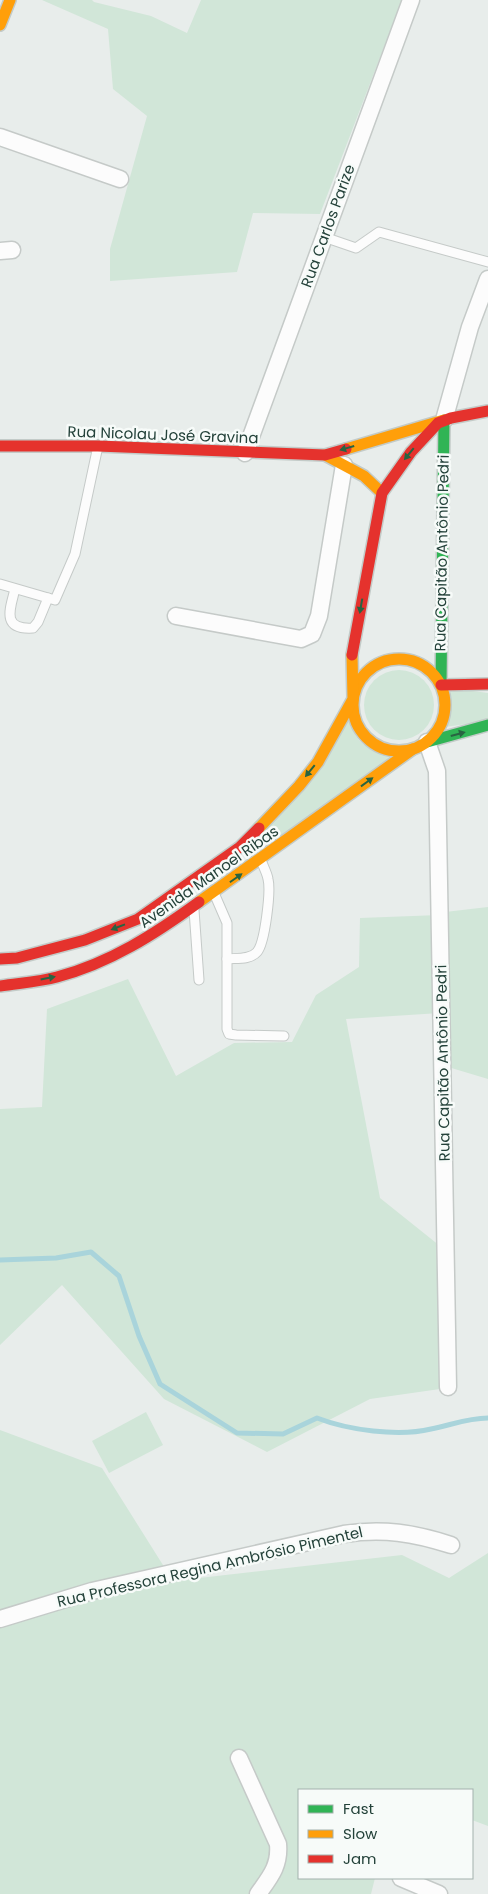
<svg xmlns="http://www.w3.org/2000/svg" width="488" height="1894" font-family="Poppins,sans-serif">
<rect width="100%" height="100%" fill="#e8edeb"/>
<!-- green -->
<g fill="#d1e6d8">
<polygon points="42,0 92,0 94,2 151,16 187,33 201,0 402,0 320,214 253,213 237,272 110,281 110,249 147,116 113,89 108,29"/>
<circle cx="399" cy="705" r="35"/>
<polygon points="451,688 488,693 488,721 445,727"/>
<path d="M348 716C355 745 367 748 393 758L268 844 261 837Z"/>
<polygon points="488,907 488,1079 448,1067 445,912"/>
<polygon points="439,915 440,1013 346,1019 380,1198 445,1250 447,1388 370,1399 267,1452 164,1399 62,1285 0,1345 0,1109 42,1107 47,1009 128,979 176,1076 234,1043 292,1042 316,995 359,967 360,918"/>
<polygon points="146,1412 163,1445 109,1473 92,1441"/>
<polygon points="0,1430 102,1468 173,1581 402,1555 449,1578 488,1553 488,1826 472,1820 472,1790 299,1790 299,1878 375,1878 371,1894 0,1894"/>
</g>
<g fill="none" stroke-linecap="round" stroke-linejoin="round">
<!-- stream -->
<path stroke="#a9d4db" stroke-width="5" d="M0 1260 56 1258 91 1252 119 1276 139 1336 160 1384 237 1433 283 1434 317 1418C348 1430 398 1437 431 1429 451 1425 468 1418 488 1418"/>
<defs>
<g id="lane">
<polyline points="324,237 356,248 379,232 488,262"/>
<polyline points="0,584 55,600 75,554 98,446"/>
<path d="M15 589C10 609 1 630 33 628L38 622 48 598"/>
<polyline points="214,893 227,923 227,1029 229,1034 236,1035 284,1036"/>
<polyline points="194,910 199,980"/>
<path d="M227 959C236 958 250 960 257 952 265 943 271 891 268 879 267 873 263 866 261 860"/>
</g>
<g id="street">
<polyline points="0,137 120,179"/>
<polyline points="0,251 12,250"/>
<polyline points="444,420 470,327 488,279"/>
<polyline points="245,453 411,0"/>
<polyline points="176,616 301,639 312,634 319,616 344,465"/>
<polyline points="427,742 437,771 448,1387"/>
<path d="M0 1619 92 1591 344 1534C383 1528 414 1533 451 1545"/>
<path d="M239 1758 278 1844C280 1866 270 1877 258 1894"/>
<polyline points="401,1878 439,1894"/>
</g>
<g id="fast">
<polyline points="441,685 444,420"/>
<polyline points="427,742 488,725"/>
</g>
<g id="slow">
<polyline points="0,25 10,0"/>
<polyline points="346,449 444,420"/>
<polyline points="325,455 364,476 382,493"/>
<circle cx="399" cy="705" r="46"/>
<polyline points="259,828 299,786 318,762 353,699 352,655"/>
<polyline points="199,902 413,749"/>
</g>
<g id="jam">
<polyline points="0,446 98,446 325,455 346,449"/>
<polyline points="352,655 382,493 411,452 438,423 451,418 488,411"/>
<polyline points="441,685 488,684"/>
<polyline points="0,959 17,958 85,940 138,919 240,847 259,828"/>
<path d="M0 986C19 983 39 982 57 977 110 963 155 934 199 902"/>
</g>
</defs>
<!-- lane casing -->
<use href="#lane" stroke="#c5cac8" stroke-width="11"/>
<!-- street casing -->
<use href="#street" stroke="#c5cac8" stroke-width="19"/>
<!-- fast casing -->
<use href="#fast" stroke="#c3cbc8" stroke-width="14"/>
<!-- slow casing -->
<use href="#slow" stroke="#c3cbc8" stroke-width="14"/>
<!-- jam casing -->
<use href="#jam" stroke="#c3cbc8" stroke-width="14"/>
<!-- lane -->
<use href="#lane" stroke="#fcfcfc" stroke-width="9"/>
<!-- street -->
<use href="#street" stroke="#fcfcfc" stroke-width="16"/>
<!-- fast -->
<use href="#fast" stroke="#30b455" stroke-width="11"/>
<!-- slow -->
<use href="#slow" stroke="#ff9f0a" stroke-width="11"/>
<!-- jam -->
<use href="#jam" stroke="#e5322d" stroke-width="11"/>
</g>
<!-- one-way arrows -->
<defs><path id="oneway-solid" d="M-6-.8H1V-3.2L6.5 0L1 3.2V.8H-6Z" transform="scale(1.25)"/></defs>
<g fill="#286442">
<use href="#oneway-solid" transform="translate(347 448) rotate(164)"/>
<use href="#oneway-solid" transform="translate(409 454) rotate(129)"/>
<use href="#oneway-solid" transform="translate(361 606) rotate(100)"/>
<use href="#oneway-solid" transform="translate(458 734) rotate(-15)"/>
<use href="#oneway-solid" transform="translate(310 771) rotate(129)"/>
<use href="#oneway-solid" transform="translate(367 782) rotate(-36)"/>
<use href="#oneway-solid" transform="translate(236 878) rotate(-35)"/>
<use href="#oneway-solid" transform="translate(118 927) rotate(159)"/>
<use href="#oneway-solid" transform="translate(48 978) rotate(-11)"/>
</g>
<g text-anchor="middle" stroke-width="5" stroke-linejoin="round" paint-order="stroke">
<!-- street labels -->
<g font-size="15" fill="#24423a" stroke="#f7fbf9">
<text transform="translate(328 226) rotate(-70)" y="5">Rua Carlos Parize</text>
<text transform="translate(163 435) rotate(2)" y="5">Rua Nicolau José Gravina</text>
<text transform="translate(442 553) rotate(-89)" y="5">Rua Capitão Antônio Pedri</text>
<text transform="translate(209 877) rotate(-35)" y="5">Avenida Manoel Ribas</text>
<text transform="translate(443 1063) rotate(-91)" y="5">Rua Capitão Antônio Pedri</text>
<text transform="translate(210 1567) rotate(-13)" y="5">Rua Professora Regina Ambrósio Pimentel</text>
</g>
</g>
<!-- legend -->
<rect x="298" y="1789" width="175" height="90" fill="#f7fbf9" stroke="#a3b1ad"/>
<rect x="308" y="1805" width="25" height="8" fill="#30b455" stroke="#a3b1ad"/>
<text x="343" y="1814" font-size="15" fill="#24423a">Fast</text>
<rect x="308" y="1830" width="25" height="8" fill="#ff9f0a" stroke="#a3b1ad"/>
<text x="343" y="1839" font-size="15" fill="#24423a">Slow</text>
<rect x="308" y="1855" width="25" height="8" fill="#e5322d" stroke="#a3b1ad"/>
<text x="343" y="1864" font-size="15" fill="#24423a">Jam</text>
</svg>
